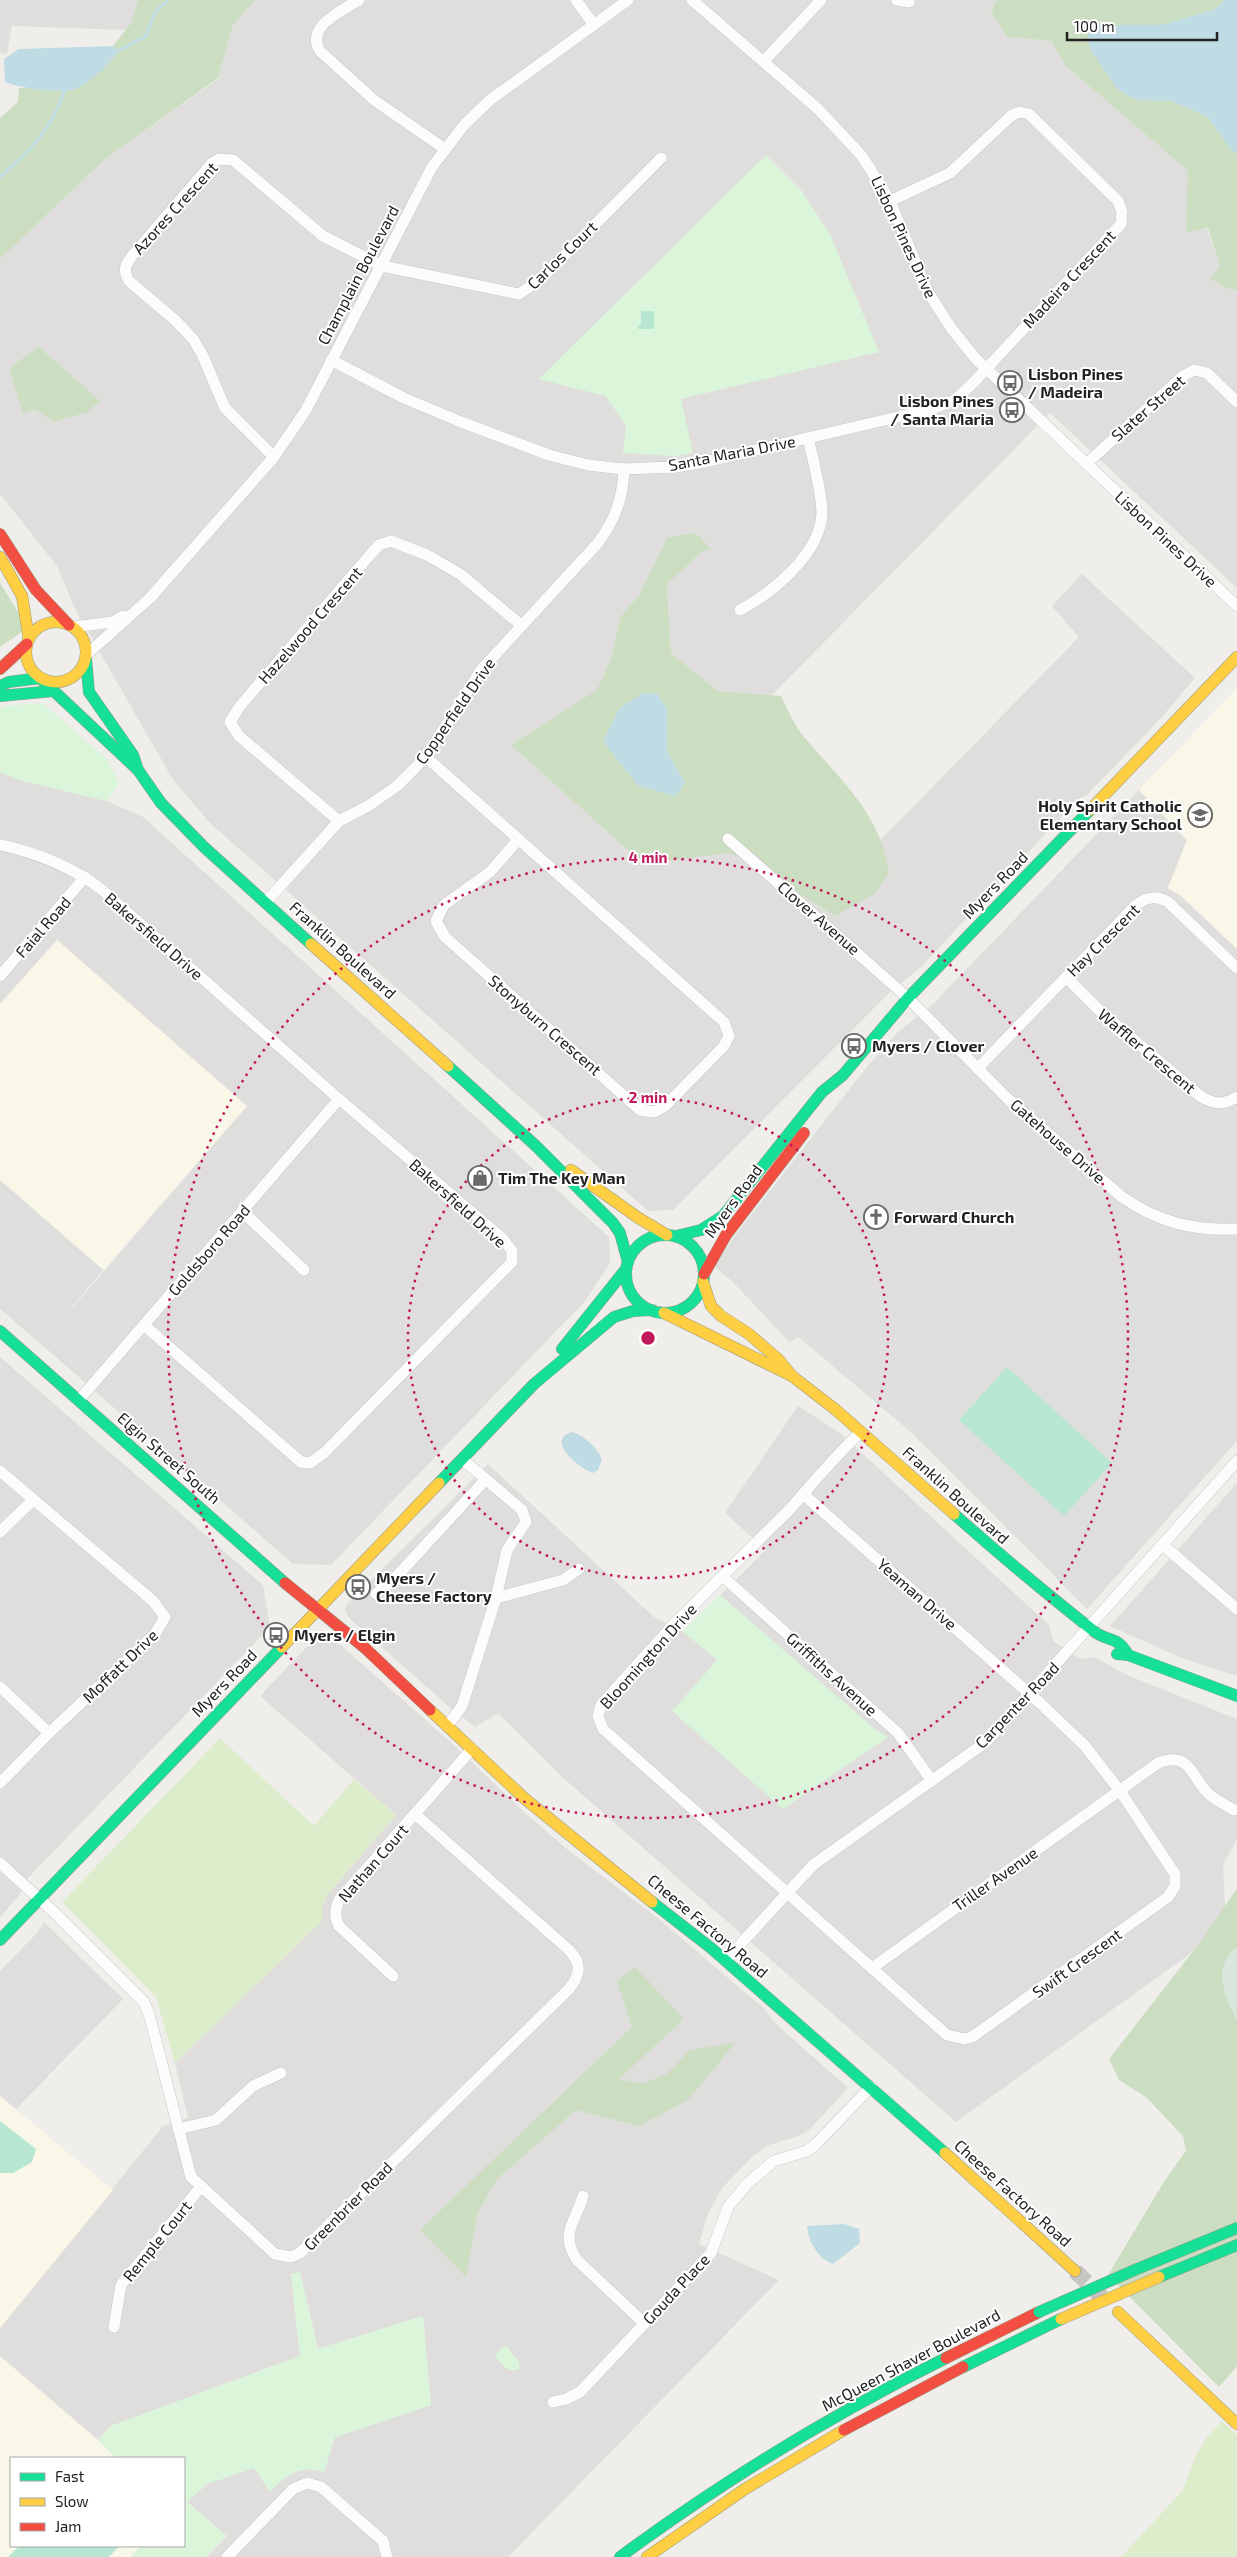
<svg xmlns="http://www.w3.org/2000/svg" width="1237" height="2557" font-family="'Exo 2',sans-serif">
<rect width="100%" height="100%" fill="#f0eeeb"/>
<!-- residential -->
<g fill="#dfdedc">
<polygon points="0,0 138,0 131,23 125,30 12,26 7,54 0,53"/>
<polygon points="255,0 997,0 991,11 1007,37 1051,41 1066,66 1188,171 1220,267 1237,273 1237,588 1050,413 771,696 718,691 671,653 667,584 704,550 710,550 700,536 691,533 667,538 639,595 620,617 612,657 597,691 511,745 643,864 694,802 866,855 1079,637 1052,606 1082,574 1195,678 1161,718 1087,795 1078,799 920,968 891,991 673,1210 648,1211 209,822 172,778 75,609 57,566 0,494 0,259 105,159 218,79 233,25"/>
<polygon points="0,772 19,780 107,801 143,817 609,1237 610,1263 585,1301 331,1565 293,1564 41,1344 247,1106 57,940 0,1004"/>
<polygon points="1139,790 1187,840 1168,888 1180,895 1237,949 1237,1390 866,1068 896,1034 933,1004"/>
<polygon points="0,1357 263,1585 270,1627 28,1878 18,1897 0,1917"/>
<polygon points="798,1406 840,1433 1049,1625 1053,1641 1080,1659 1094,1657 1127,1675 1237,1719 1237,1839 1223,1865 1226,1928 956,2122 560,1775 498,1713 475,1727 453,1710 350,1619 345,1611 346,1605 488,1464 654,1617 683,1632 766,1550 725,1513"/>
<polygon points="1237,1483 1237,1676 1184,1659 1110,1626"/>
<polygon points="326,1632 456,1747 526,1814 568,1850 655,1916 747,1994 765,2009 774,2022 848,2088 809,2130 796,2137 769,2145 752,2157 722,2188 708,2214 699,2244 779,2280 508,2557 206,2557 227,2536 187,2502 207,2484 254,2468 270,2491 285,2476 295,2471 310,2469 324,2471 335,2437 431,2405 423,2316 318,2349 300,2272 291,2274 300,2356 111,2426 98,2440 0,2356 0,2328 163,2126 188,2118 175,2063 322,1921 322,1907 327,1895 396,1815 260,1696 320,1633"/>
<polygon points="44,1922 123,1999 16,2109 0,2096 0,1971 38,1932"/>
</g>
<!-- education -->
<g fill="#f8f7e8">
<polygon points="1237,688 1237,949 1180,895 1168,888 1187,840 1139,790"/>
<polygon points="57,940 247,1106 103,1270 0,1180 0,1004"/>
<polygon points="0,2096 113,2190 0,2328"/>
<polygon points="0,2356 98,2440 116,2458 11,2458 11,2546 141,2546 130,2557 0,2557"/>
</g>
<!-- religious -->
<g fill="#dededc">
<polygon points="866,1068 1237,1390 1237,1441 1087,1609 911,1432 714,1266 737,1233"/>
<polygon points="0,1180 103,1270 41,1344 0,1309"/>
</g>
<!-- grass -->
<g fill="#ddeccb">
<polygon points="220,1738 314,1826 354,1779 396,1815 327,1895 322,1907 322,1921 175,2063 156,1997 62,1902"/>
<polygon points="1222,2421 1237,2435 1237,2557 1121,2557 1183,2490 1196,2455 1207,2437"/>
</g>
<!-- forest -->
<g fill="#cbdec1" fill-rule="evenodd">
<polygon points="138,0 255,0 233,25 218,78 105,159 0,259 0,118 18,102 19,88 77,89 112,60 117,51 113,46 131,23"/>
<polygon points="997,0 1224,0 1216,9 1161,26 1099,25 1136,100 1171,101 1208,117 1232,150 1237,153 1237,290 1226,288 1210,278 1220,267 1208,228 1186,232 1188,171 1066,66 1051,41 1007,37 991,11"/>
<polygon points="39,347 100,401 87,412 54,422 35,409 23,413 9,368"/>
<path d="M691 533 700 536 711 550H704L667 584 671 653 718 691 781 696C787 708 793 722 801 733 838 779 880 810 889 873L876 893 835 916 746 859 727 853 643 864 511 745 597 690 612 657 620 617 639 595 667 538ZM667 709V751L685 783 638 786Z"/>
<polygon points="0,583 28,628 0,647"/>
<polygon points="1237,1888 1237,2366 1219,2387 1108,2275 1165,2180 1186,2151 1183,2136 1146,2097 1119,2080 1109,2059 1202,1940"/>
<polygon points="635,1967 684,2019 619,2079 642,2084 667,2074 690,2050 735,2043 688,2100 639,2126 576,2110 497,2179 478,2212 466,2277 420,2230 632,2027 617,1981"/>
</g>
<!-- wetland -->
<path fill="#d9e6de" d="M1237 1947V2021C1225 1998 1211 1965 1237 1947Z"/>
<!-- park -->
<g fill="#daf5da">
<polygon points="766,155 801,190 830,234 879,352 681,399 693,453 675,456 623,453 626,425 605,396 539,379"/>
<polygon points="42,703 107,759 119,783 107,801 19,780 0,772 0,709 5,706"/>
<polygon points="720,1595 876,1730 888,1737 783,1809 672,1711 717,1660 683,1632"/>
<path d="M300 2272 318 2349 423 2316 431 2405 335 2437 324 2472C300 2464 286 2475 270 2492L254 2468 207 2484 187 2502 227 2536 206 2557H130L141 2546H184V2458H116L98 2440 111 2426 300 2356 291 2274Z"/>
<polygon points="502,2347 507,2347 518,2360 520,2367 517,2370 508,2370 496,2358 496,2354"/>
</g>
<!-- pitch -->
<g fill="#b7e6d2">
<polygon points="641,311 654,311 654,329 638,329 638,325 641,325"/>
<polygon points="1007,1367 1112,1463 1064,1516 959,1420"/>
<polygon points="0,2121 36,2149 32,2162 13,2173 0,2173"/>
<polygon points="19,2546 119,2546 109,2557 8,2557"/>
</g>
<!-- parking -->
<g fill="#e0dfde">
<polygon points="870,1078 1070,1262 911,1432 798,1336 790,1343 731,1280 736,1274 729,1261 788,1176 827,1137 819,1130 849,1101 872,1120 783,1211 807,1237 800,1247 814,1262 877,1256 886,1265 889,1293 904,1309 979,1227 954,1203 925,1202 921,1156 853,1095"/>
<polygon points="0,1187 98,1273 42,1338 0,1301 0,1289 32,1253 0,1225"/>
</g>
<!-- water -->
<g fill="#bfdbe3">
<polygon points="1224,0 1237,0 1237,153 1232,151 1208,117 1171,101 1136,100 1117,89 1091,51 1087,35 1099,25 1161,25 1216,9"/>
<path d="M113 46 118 51C110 64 92 81 78 88 64 95 19 88 5 82L4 59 19 49Z"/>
<polygon points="642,693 657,694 667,709 667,751 685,783 675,796 638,786 603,741 619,709"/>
<path d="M571 1432C585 1435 596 1447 602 1459L598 1470 593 1473C581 1470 545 1441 571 1432Z"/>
<path d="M844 2224 859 2229 860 2243 833 2264C818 2259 808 2241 807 2226Z"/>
</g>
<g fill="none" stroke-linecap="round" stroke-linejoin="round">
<!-- stream -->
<g stroke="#bfdbe3" stroke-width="3">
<polyline points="118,51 146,36 155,12 168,0"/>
<path d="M0 177C32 149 50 131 65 90"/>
</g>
<!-- secondary-tunnel -->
<polyline stroke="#c7c5c3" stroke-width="16" stroke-dasharray="16 8" stroke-linecap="butt" points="1075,2271 1102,2297"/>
<defs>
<g id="street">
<path d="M359 0C341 11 305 27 320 51L374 100 445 149"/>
<polyline points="576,0 594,25"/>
<polyline points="692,0 818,109 862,156 890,201 928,292 951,328 976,359 1237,606"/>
<polyline points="897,0 909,2"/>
<polyline points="764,61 821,0"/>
<polyline points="331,360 404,398 461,422 549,455 588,465 624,469 675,467 705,462 932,409 955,400 974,382 1121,224 1122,212 1118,201 1029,114 1020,112 1012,115 950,173 890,201"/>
<path d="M274 457 225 408 202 354 193 339 176 321 129 281C123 271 125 266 131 257L212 163 219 159 233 160 323 236 382 266 519 294 540 280 661 158"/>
<polyline points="1086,464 1183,376 1194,370 1207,373 1237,402"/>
<path d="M740 610C772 593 820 554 822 514 822 495 813 458 808 438"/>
<polyline points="73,627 113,622 123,616"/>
<polyline points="86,655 150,598 274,457 306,410 432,167 464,125 490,100 628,0"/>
<polyline points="426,757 724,1022 729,1036 724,1046 665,1106 654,1112 640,1110 445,937 436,921 444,905 490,872 518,840"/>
<polyline points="339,821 239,736 230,722 240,706 369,556 379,545 391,541 427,555 460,574 521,625"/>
<path d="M728 839 908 998 1007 1098 1122 1197C1158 1222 1193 1231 1237 1229"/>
<path d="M0 845C38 853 70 866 101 889L339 1099 503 1239 512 1251V1262L324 1453 310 1463 301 1462 144 1325"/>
<path d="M266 902 339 821 368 806 397 786 426 757 481 670 598 543C615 520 623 498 624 469"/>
<polyline points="0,976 85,877"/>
<path d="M1066 977 1100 1011 1200 1096C1215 1105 1222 1105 1237 1097"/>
<path d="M978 1068 1136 905C1147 897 1156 895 1168 902L1237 968"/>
<polyline points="242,1211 304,1270"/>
<polyline points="79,1400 339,1099"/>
<polyline points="0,1471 153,1601 165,1617 155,1634 49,1733 0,1783"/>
<path d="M803 1494 1040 1703 1085 1746 1120 1791 1175 1874V1886L1168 1897 972 2037 964 2039 947 2035 603 1729 598 1716 601 1705 675 1623 789 1510C812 1484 835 1456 861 1432"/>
<polyline points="0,1532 33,1500"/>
<polyline points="1163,1545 1237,1609"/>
<polyline points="722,1576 898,1733 932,1781"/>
<polyline points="376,1594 397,1576 486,1479"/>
<polyline points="496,1598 563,1580 579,1569"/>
<polyline points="0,1687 49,1733"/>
<polyline points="448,1725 462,1706 496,1598 507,1550 526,1522 522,1510 462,1459"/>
<path d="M0 1863 55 1913 144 2002 149 2014 191 2177 275 2254 291 2257 300 2253 569 1989C581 1974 582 1963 568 1949L415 1814"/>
<polyline points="726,1960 813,1865 986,1742 1237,1461"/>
<path d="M872 1968 1158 1763C1192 1750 1191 1779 1210 1795 1217 1801 1226 1805 1234 1810"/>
<path d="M393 1976 339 1926C334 1917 335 1909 339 1900L472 1749"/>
<polyline points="178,2129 216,2120 253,2086 281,2073"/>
<path d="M583 2196C576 2222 559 2233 577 2260L644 2323"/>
<polyline points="114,2327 121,2285 200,2188"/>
<polyline points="553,2402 566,2399 580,2392 711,2253 728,2207 747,2184 774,2161 807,2151 815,2145 871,2087"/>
<polyline points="227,2557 293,2489 307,2483 321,2487 383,2541 387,2557"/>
</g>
<g id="fast">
<polyline points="86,659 89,692 133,755 138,770 161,803 204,847 311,944"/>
<polyline points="41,679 138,770"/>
<polyline points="0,686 9,682 40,678"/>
<polyline points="0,696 53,691"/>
<polyline points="448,1066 536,1146 613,1223 620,1233 628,1262"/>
<circle cx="665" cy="1274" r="39"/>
<polyline points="676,1236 701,1230 723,1216 822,1092 843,1075 908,998 1090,810"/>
<polyline points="0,1331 285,1583"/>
<polyline points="562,1349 626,1269"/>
<polyline points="439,1483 534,1384 614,1317 633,1311 652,1310"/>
<path d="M954 1514C1000 1555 1047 1594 1095 1632 1108 1642 1117 1635 1128 1655"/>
<polyline points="1117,1654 1128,1655 1237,1696"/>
<polyline points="652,1902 711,1948 945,2153"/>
<polyline points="0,1940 282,1647"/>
<polyline points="1137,2269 1237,2228"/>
<polyline points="1159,2277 1237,2245"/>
<polyline points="963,2367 1061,2319"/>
<path d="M620 2557C723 2481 831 2415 946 2358"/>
</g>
<g id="slow">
<polyline points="0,557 22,596 29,639"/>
<circle cx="56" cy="652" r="30"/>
<polyline points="1090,810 1237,657"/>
<polyline points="311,944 448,1066"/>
<polyline points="571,1170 637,1217 667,1235"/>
<polyline points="703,1282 711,1306 721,1316 749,1334 779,1360 792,1376 836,1410 954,1514"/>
<polyline points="664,1313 792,1376"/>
<polyline points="282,1647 439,1483"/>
<polyline points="430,1710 524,1798 652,1902"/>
<polyline points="945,2153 1075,2271"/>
<polyline points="1118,2312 1237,2424"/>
<polyline points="647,2557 745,2489 844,2430"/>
</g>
<g id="jam">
<polyline points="0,534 36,590 69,625"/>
<polyline points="0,669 27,644"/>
<polyline points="704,1274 726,1235 804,1133"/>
<polyline points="285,1583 365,1648 430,1710"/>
<polyline points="946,2358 1039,2312"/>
<polyline points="844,2430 963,2367"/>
</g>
</defs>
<!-- street casing -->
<use href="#street" stroke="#c9c8c7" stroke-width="12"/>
<!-- fast casing -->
<use href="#fast" stroke="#999a82" stroke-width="12"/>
<!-- slow casing -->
<use href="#slow" stroke="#999a82" stroke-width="12"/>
<!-- jam casing -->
<use href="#jam" stroke="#999a82" stroke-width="12"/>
<!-- street -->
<use href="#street" stroke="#fdfcfc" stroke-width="11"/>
<!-- fast -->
<use href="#fast" stroke="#16e098" stroke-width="11"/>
<!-- slow -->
<use href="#slow" stroke="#ffcf43" stroke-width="11"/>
<!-- jam -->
<use href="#jam" stroke="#f24e42" stroke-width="11"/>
<defs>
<polyline id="fast-bridge" points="1039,2312 1137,2269"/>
<polyline id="slow-bridge" points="1061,2319 1159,2277"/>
</defs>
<!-- fast-bridge casing -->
<use href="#fast-bridge" stroke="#a79c86" stroke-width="12" stroke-linecap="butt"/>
<!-- slow-bridge casing -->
<use href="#slow-bridge" stroke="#a79c86" stroke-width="12" stroke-linecap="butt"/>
<!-- fast-bridge -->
<use href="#fast-bridge" stroke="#16e098" stroke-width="11"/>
<!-- slow-bridge -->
<use href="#slow-bridge" stroke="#ffcf43" stroke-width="11"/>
</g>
<!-- distance rings -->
<g fill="none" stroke="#c2185b" stroke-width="2.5" stroke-dasharray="2.5 5">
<circle cx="648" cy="1338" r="240"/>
<circle cx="648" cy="1338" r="480"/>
</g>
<!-- icons -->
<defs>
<symbol id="bus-ring" viewBox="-11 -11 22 22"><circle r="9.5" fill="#fff" stroke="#6a6968" stroke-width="1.5"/><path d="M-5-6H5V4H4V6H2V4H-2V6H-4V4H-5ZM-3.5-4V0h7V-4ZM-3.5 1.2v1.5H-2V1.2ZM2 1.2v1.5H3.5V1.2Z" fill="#6a6968"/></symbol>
<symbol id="school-ring" viewBox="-11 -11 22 22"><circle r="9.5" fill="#fff" stroke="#6a6968" stroke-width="1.5"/><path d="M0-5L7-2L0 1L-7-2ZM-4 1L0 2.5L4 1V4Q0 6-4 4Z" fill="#6a6968"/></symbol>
<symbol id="shop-ring" viewBox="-11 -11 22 22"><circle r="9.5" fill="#fff" stroke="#6a6968" stroke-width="1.5"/><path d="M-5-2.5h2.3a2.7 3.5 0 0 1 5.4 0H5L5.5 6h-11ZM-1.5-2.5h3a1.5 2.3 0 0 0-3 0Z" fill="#6a6968"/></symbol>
<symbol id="church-ring" viewBox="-11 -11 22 22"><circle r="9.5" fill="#fff" stroke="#6a6968" stroke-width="1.5"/><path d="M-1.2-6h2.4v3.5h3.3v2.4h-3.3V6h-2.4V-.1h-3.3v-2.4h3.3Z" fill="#6a6968"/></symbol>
</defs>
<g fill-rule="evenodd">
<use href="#bus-ring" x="996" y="369" width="28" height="28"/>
<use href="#bus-ring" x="998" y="396" width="28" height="28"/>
<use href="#school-ring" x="1186" y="801" width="28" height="28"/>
<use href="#bus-ring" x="840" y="1032" width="28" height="28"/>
<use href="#shop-ring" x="466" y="1164" width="28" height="28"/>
<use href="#church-ring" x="862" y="1203" width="28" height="28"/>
<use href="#bus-ring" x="344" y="1573" width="28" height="28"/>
<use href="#bus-ring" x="262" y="1621" width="28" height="28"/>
</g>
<g text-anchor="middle" stroke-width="4" stroke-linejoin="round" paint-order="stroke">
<!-- street labels -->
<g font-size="16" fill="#222" stroke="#fff">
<text transform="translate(175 208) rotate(-48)" y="6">Azores Crescent</text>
<text transform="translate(904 237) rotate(65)" y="6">Lisbon Pines Drive</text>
<text transform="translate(562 255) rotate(-44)" y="6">Carlos Court</text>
<text transform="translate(358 275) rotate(-62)" y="6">Champlain Boulevard</text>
<text transform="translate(1069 279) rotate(-47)" y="6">Madeira Crescent</text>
<text transform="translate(1148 408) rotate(-41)" y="6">Slater Street</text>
<text transform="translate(732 453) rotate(-11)" y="6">Santa Maria Drive</text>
<text transform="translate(1166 539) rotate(43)" y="6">Lisbon Pines Drive</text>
<text transform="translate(310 625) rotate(-49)" y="6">Hazelwood Crescent</text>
<text transform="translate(455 711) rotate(-55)" y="6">Copperfield Drive</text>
<text transform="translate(995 885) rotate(-46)" y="6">Myers Road</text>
<text transform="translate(819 918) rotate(41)" y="6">Clover Avenue</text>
<text transform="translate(43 927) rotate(-49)" y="6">Faial Road</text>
<text transform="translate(154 936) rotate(41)" y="6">Bakersfield Drive</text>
<text transform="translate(1103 940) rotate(-45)" y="6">Hay Crescent</text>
<text transform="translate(343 950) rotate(42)" y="6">Franklin Boulevard</text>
<text transform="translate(545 1025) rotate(41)" y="6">Stonyburn Crescent</text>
<text transform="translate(1147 1051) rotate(40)" y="6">Waffler Crescent</text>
<text transform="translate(1058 1141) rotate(41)" y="6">Gatehouse Drive</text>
<text transform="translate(733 1201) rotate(-54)" y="6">Myers Road</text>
<text transform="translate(458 1203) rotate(42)" y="6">Bakersfield Drive</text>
<text transform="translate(209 1250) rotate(-49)" y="6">Goldsboro Road</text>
<text transform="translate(169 1458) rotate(41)" y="6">Elgin Street South</text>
<text transform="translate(956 1495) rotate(42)" y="6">Franklin Boulevard</text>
<text transform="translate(917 1594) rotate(41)" y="6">Yeaman Drive</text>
<text transform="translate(648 1656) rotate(-48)" y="6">Bloomington Drive</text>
<text transform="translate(120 1666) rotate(-44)" y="6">Moffatt Drive</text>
<text transform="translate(832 1674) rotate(42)" y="6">Griffiths Avenue</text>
<text transform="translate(224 1683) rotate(-46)" y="6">Myers Road</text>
<text transform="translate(1017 1705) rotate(-46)" y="6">Carpenter Road</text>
<text transform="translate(373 1863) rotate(-49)" y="6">Nathan Court</text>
<text transform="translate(995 1879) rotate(-35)" y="6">Triller Avenue</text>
<text transform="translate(708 1926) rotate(40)" y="6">Cheese Factory Road</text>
<text transform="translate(1077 1963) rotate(-36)" y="6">Swift Crescent</text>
<text transform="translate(1013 2193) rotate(42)" y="6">Cheese Factory Road</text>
<text transform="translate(348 2206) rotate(-45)" y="6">Greenbrier Road</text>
<text transform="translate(157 2241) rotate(-51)" y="6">Remple Court</text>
<text transform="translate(676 2289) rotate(-47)" y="6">Gouda Place</text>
<text transform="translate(911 2360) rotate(-28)" y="6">McQueen Shaver Boulevard</text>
</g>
<!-- poi labels -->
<g font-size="16" font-weight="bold" fill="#222" stroke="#fff" text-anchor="start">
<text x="1028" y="380">Lisbon Pines<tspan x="1028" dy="18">/ Madeira</tspan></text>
<text x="994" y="407" text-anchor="end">Lisbon Pines<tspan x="994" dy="18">/ Santa Maria</tspan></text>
<text x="1182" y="812" text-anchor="end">Holy Spirit Catholic<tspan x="1182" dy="18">Elementary School</tspan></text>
<text x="872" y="1052">Myers / Clover</text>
<text x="498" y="1184">Tim The Key Man</text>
<text x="894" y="1223">Forward Church</text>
<text x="376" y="1584">Myers /<tspan x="376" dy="18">Cheese Factory</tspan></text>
<text x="294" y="1641">Myers / Elgin</text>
</g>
</g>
<circle cx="648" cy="1338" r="8" fill="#c2185b" stroke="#fff" stroke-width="2.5"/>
<g font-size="15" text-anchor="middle" font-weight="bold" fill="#c2185b" stroke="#fff" stroke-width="4" stroke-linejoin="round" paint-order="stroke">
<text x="648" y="863">4 min</text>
<text x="648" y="1103">2 min</text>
</g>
<!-- legend -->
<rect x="10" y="2457" width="175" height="90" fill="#ffffff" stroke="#a7a7a7"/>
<rect x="20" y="2473" width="25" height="8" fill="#16e098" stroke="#a7a7a7"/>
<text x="55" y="2482" font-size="15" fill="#222222">Fast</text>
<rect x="20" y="2498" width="25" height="8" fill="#ffcf43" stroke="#a7a7a7"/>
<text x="55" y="2507" font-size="15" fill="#222222">Slow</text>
<rect x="20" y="2523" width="25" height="8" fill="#f24e42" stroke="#a7a7a7"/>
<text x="55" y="2532" font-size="15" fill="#222222">Jam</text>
<!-- scale -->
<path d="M1067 32v8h150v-8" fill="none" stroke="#222222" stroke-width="2.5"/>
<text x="1074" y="32" font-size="15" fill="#222222" stroke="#ffffff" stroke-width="4" paint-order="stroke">100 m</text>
</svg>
